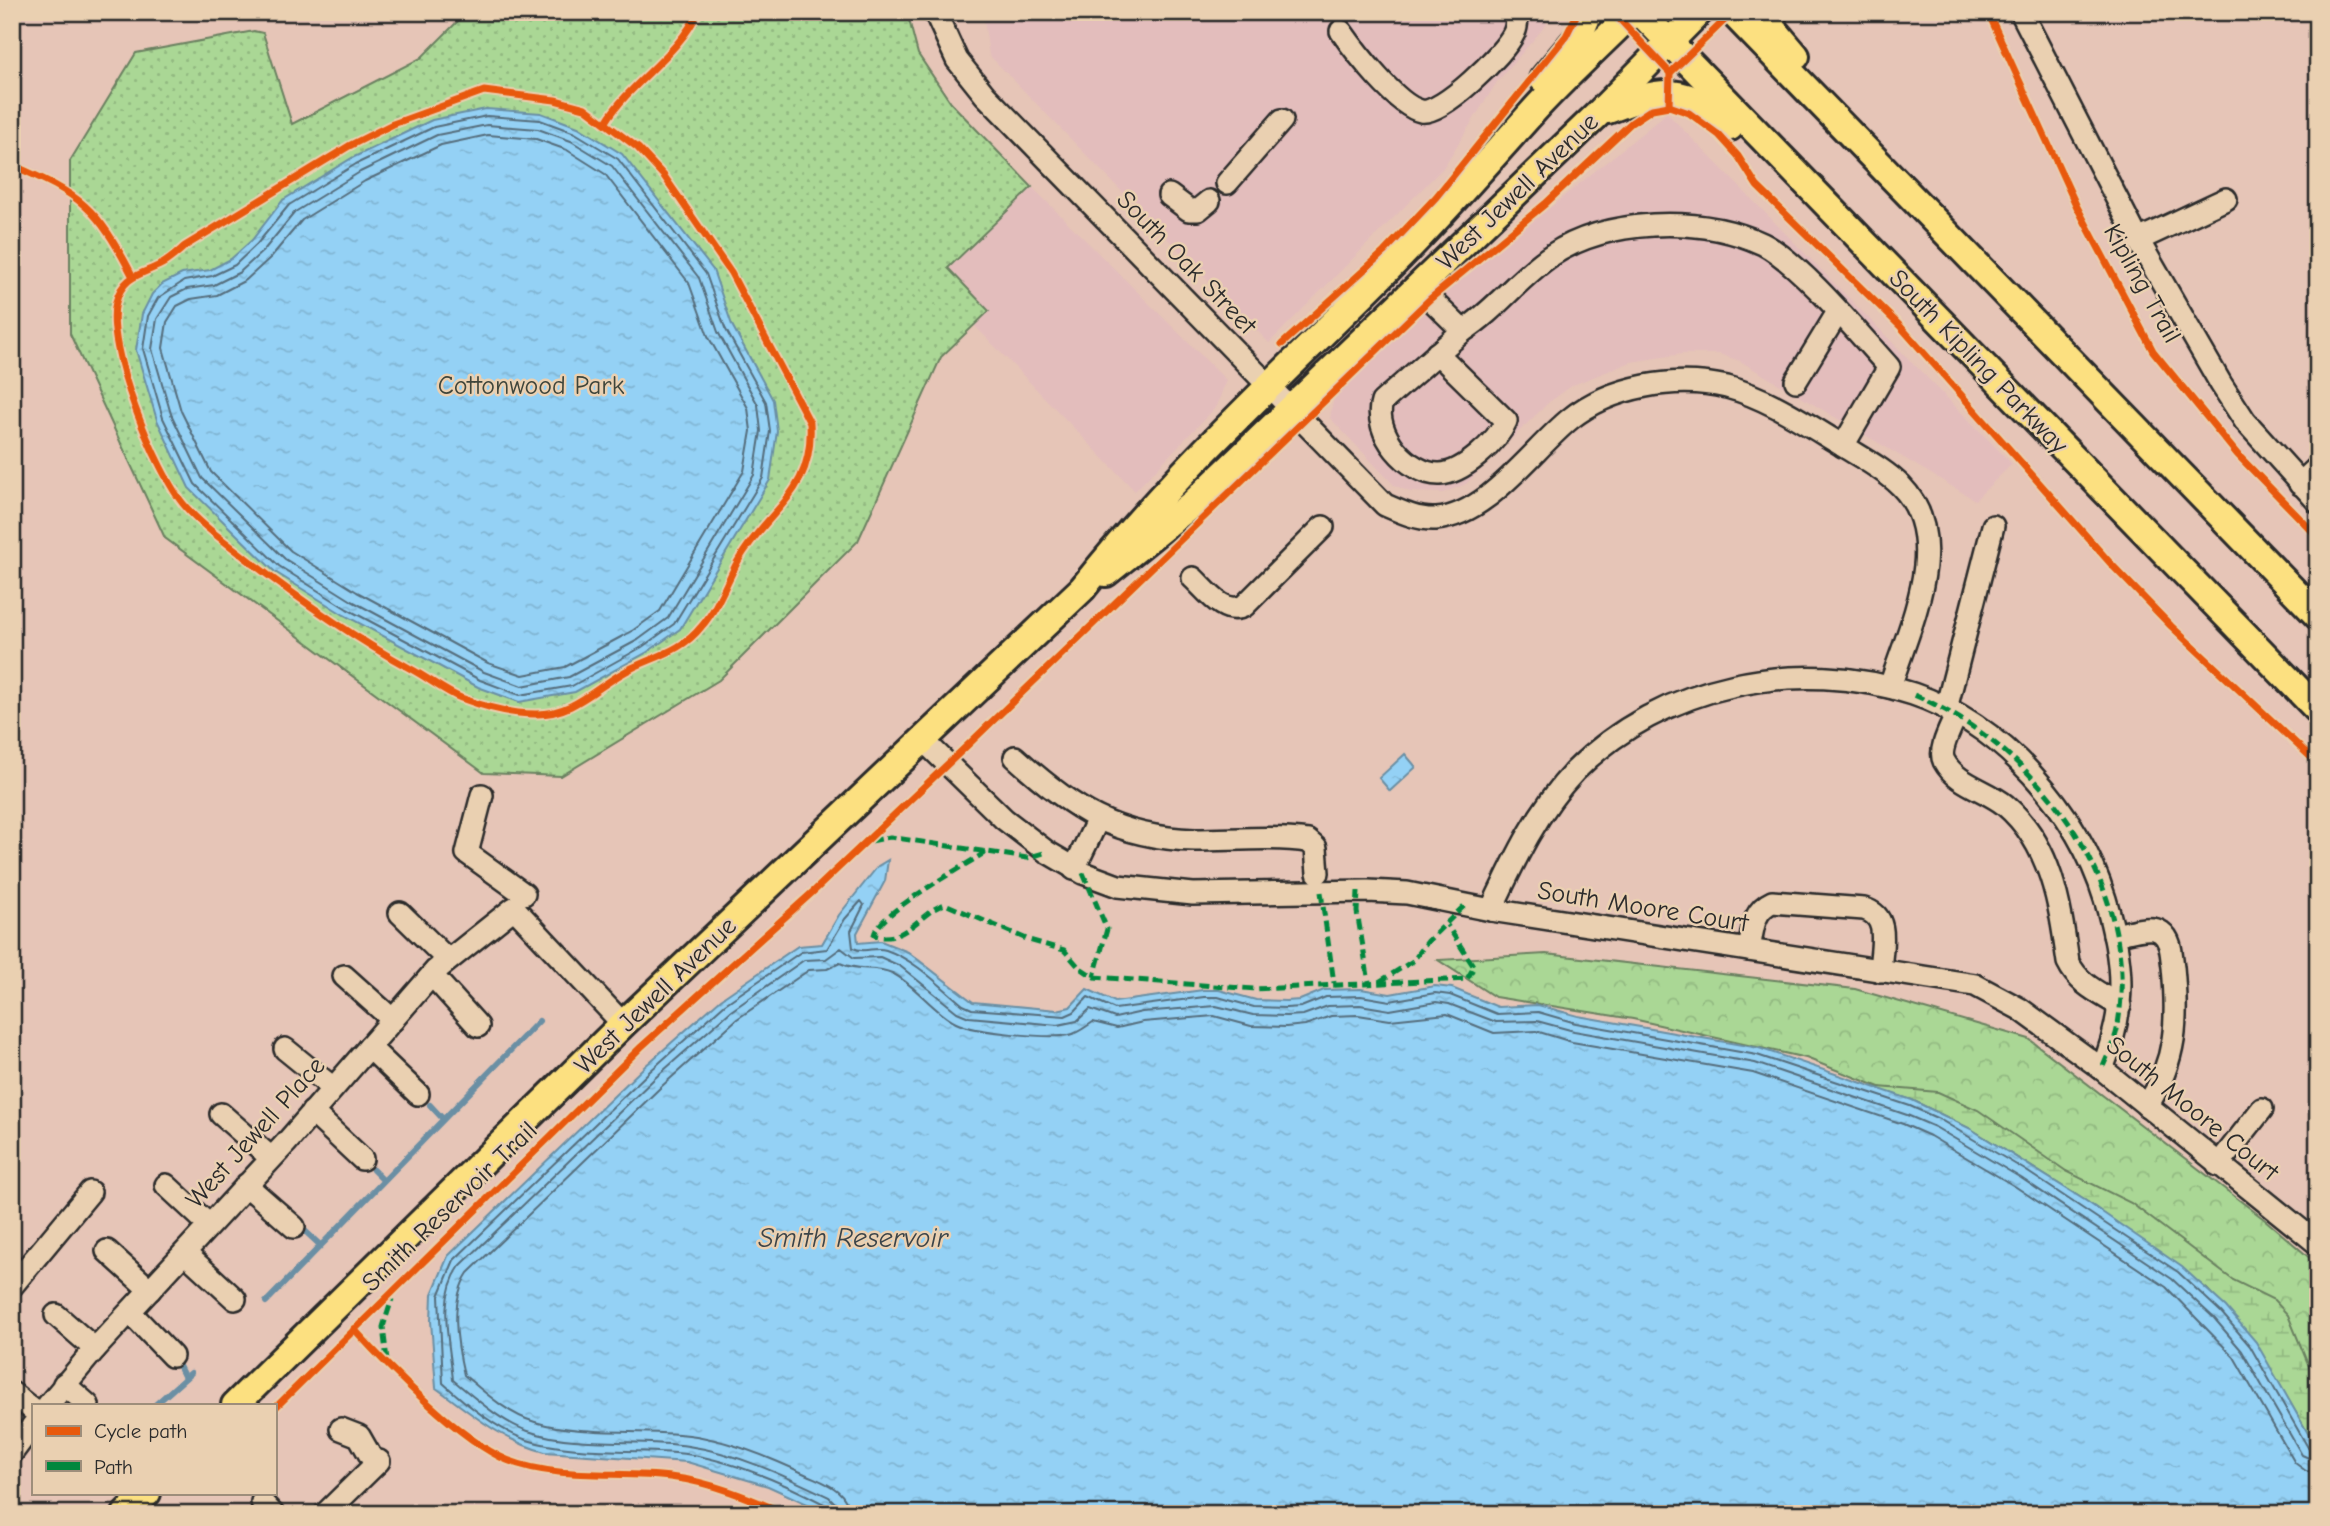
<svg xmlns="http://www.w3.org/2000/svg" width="2330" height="1526" font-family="'Comic Neue',sans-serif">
<defs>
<pattern id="forest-crowns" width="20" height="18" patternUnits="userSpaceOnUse" patternTransform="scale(1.75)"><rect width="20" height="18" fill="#aad795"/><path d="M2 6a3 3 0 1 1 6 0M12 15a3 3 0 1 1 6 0" fill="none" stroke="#92b981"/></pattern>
<pattern id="wetland-marsh" width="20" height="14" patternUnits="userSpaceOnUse" patternTransform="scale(1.75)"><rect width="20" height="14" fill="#aad795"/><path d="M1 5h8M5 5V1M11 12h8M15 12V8" fill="none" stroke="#92b981"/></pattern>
<pattern id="park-dots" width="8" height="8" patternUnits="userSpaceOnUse" patternTransform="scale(1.75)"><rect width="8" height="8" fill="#aad795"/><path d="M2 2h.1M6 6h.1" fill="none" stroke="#92b981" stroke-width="1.8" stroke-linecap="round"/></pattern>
<pattern id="water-ripples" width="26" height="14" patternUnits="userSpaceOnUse" patternTransform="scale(1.75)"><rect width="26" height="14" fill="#94d1f5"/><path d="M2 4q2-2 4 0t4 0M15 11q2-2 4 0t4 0" fill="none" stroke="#80b4d2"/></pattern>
</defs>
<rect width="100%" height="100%" fill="#e6c5b7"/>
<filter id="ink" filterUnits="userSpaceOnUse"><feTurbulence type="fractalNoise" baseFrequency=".0143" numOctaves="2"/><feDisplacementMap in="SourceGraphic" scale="14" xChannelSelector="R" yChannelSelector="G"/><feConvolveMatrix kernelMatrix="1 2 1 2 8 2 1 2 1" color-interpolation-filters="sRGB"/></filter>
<g filter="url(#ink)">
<!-- built -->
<g fill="#e3bdbc">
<polygon points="983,12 1536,12 1547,24 1497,82 1443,168 1269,343 989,55"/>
<polygon points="1667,113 2012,464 1975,500 1740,361 1719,354 1682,354 1631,362 1573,385 1548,403 1466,484 1443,493 1410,492 1394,485 1330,418 1334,397 1444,293"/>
<polygon points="1032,187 1226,380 1217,406 1135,491 974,325 988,311 948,268"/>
</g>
<!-- forest -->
<polygon fill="url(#forest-crowns)" stroke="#6a8160" stroke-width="2" points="1546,954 1855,989 2029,1039 2264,1219 2318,1265 2318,1408 1996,1133 1806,1058 1633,1019 1495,997 1438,960"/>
<!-- wetland -->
<polygon fill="url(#wetland-marsh)" stroke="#6a8160" stroke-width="2" points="1867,1086 1938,1092 1978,1110 2066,1171 2131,1203 2233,1280 2274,1300 2288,1315 2318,1388 2318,1451 2255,1342 2207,1289 2086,1201 1971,1129 1912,1100"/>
<!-- park -->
<polygon fill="url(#park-dots)" stroke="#6a8160" stroke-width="2" points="467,12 907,12 918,54 951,103 1032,187 948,268 989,311 941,357 858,541 719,680 561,776 484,773 165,538 70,334 70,161 136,53 254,31 263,33 292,124 421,58"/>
<!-- water -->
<g fill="url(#water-ripples)" stroke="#6a8fa4" stroke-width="2">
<polygon points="486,109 541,113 578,127 622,154 713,270 732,325 773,400 777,431 770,480 680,629 646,653 575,692 519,702 478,687 344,615 275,572 189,488 157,420 136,350 142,314 152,294 162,284 182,274 210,270 231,259 252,240 283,200 352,158 432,120"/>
<polygon points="1405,754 1416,767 1390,791 1379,778"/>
<path d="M888 860 885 881 857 933 858 943 881 941 908 952 973 1002 1057 1010 1070 1007 1087 989 1115 1002 1203 990H1219L1256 1000 1286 1001 1300 1000 1324 990 1361 989 1390 994 1435 986 1452 988 1498 1007 1538 1005 1578 1016 1759 1048 1912 1100 1971 1129 2086 1201 2182 1267 2226 1307 2256 1342 2318 1451V1514H829L768 1486 687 1462 545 1452C502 1441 471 1413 436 1388L431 1321 432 1294 448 1256 644 1067 721 999 798 946 822 944 839 915 878 866Z"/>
</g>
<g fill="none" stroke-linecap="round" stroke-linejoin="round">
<!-- shore -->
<g stroke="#556d7c" stroke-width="2">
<polygon points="487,116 540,120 575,133 618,159 706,274 725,328 766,402 770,431 763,478 674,624 642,647 572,686 520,695 480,680 424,650 347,609 279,566 195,484 163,418 143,349 148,316 158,298 184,281 212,276 235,265 257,244 289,205 356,164 434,127"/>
<polygon points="487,125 538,129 571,141 612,166 699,278 718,332 758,405 761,431 754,475 668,618 638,640 569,677 522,686 484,672 428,642 352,601 285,559 202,478 171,414 152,349 157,319 171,297 187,289 214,285 240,272 264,250 295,212 360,172 437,135"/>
<polygon points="488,135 536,139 567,150 605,174 689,283 708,336 748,408 751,431 744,471 660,611 632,631 565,667 523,675 488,663 433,633 357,592 291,551 211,472 181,411 163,348 167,322 177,306 191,299 217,295 246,280 271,257 302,220 365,181 441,145"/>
<path d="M829 1514 826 1505C784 1483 734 1461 686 1454 636 1448 574 1455 527 1440 497 1430 466 1404 443 1383L439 1296 454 1260 649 1072 725 1004 801 952 827 949 845 919 861 901 864 905 851 931 853 948C865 954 874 946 886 950 915 960 939 985 963 1005L972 1009 1065 1016 1074 1012 1088 997 1115 1009 1204 997H1218L1254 1007 1286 1008 1301 1007 1326 997 1361 996 1390 1001 1435 993 1450 995 1497 1014 1538 1012 1576 1023 1757 1055 1910 1106 1939 1119 2025 1170 2178 1272 2221 1312 2250 1346 2310 1451 2318 1454"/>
<path d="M838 1514 836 1504 829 1497C785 1476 737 1453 688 1446 640 1439 572 1447 528 1431 501 1422 475 1398 453 1380 450 1343 436 1300 460 1266L655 1078 731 1011 804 960 826 959 841 948 854 958 880 957 900 966 957 1012 969 1017 1058 1025 1077 1021 1090 1009 1115 1018 1142 1012 1216 1006 1253 1015 1286 1016 1303 1015 1328 1006 1360 1005 1390 1010 1436 1002 1449 1004 1496 1022 1537 1021 1574 1031 1755 1063 1907 1115 1935 1127 2021 1178 2172 1279 2214 1318 2242 1351 2302 1455 2318 1462"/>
<path d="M849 1514C848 1489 824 1483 805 1474 769 1457 728 1440 689 1435 640 1429 581 1436 535 1422 509 1415 484 1392 464 1375 457 1345 449 1301 468 1273L662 1086 737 1019 809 970 827 969 840 963C858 972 875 965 892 973 916 985 932 1011 956 1023 973 1032 1050 1039 1069 1035 1079 1033 1085 1027 1093 1022L1117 1028 1143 1022 1214 1016 1251 1026 1286 1027 1305 1025 1331 1016 1358 1015 1390 1020 1447 1014 1494 1033 1536 1031 1572 1042 1753 1073 1903 1124 1930 1136 2016 1187 2166 1287 2234 1357 2295 1463 2306 1471 2318 1473"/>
</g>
<!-- stream -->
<g stroke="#6a8fa4" stroke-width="6">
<polyline points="430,1105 443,1119"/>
<polyline points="373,1170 383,1180"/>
<polyline points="305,1231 320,1245"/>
<polyline points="266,1302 539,1021"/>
<polyline points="178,1364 185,1378"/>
<polyline points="155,1405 191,1373"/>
</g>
<defs>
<g id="minor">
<path d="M935 12 957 60 985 95 1385 505C1401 512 1418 520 1436 519 1488 515 1532 450 1570 419 1611 386 1676 375 1727 387 1769 398 1808 425 1845 447 1864 459 1885 470 1901 486 1954 540 1908 628 1890 687"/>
<polyline points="2021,12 2138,240 2221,384 2245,421 2318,502"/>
<path d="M1341 31C1355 51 1397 106 1421 111 1441 116 1505 53 1514 33 1517 27 1517 19 1516 12"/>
<polyline points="1227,183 1282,120"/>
<polyline points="1169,195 1189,210 1198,210 1209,201"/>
<polyline points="2138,240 2226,199"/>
<path d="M1418 287 1463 331 1382 402C1372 432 1408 475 1440 474 1463 473 1497 442 1506 421L1437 353"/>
<path d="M1463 331C1496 310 1519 277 1552 255 1582 235 1619 227 1653 225 1691 223 1728 228 1763 244 1800 263 1859 334 1889 367L1843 446"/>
<polyline points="1796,381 1838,312"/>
<polyline points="2300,484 2318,467"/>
<path d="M1193 578C1207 591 1224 616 1244 606L1323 527"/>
<polyline points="1946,709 1993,526"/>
<path d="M1956 715C1952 726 1938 749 1944 761 1956 784 1987 790 2005 805 2052 845 2060 906 2068 962 2079 985 2100 993 2120 1006"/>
<polyline points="924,741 1004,819 1047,852 1083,873 1118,886 1193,894 1368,891 1407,893 1491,910 1975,985 2020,1009 2102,1069 2318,1244"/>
<path d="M1015 757C1072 809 1116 838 1195 840 1233 840 1272 836 1308 841L1316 848 1318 873"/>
<polyline points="482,795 467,853 524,894"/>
<polyline points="1074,869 1098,819"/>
<path d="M1491 910C1514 861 1537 811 1575 771 1660 684 1799 656 1913 694 2002 724 2078 811 2105 899 2124 962 2127 1008 2102 1069"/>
<polyline points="400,913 448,960"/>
<path d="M2114 935C2127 933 2150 924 2161 932 2172 940 2171 955 2173 967 2178 1020 2177 1059 2147 1106"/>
<path d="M1749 950C1753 931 1752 911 1772 902L1864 909C1891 916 1881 948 1880 971"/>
<polyline points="432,975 478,1026"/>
<polyline points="344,976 393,1020"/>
<polyline points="369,1047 418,1094"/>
<polyline points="285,1049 333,1088"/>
<polyline points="312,1112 362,1159"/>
<polyline points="221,1114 271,1158"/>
<polyline points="2218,1165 2262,1109"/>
<polyline points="166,1185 209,1225"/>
<polyline points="246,1185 294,1227"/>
<polyline points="107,1251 150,1290"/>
<polyline points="185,1253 235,1299"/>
<polyline points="12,1286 90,1192"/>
<polyline points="130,1312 172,1356"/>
<polyline points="56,1315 95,1349"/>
<polyline points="64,1384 88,1405"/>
<polyline points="12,1393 33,1410"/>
<polyline points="48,1405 95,1349 286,1143 435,971 514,908 623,1024"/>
<polyline points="341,1429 359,1436 375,1464"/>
<polyline points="12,1453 33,1425"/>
<polyline points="262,1502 273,1514"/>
<polyline points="325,1514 379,1461"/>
</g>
<g id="major">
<polyline points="1640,12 2318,710"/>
<polyline points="1732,12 2318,616"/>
<polyline points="1768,12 1774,30 1796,56"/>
<polyline points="1543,79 1579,36 1589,12"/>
<path d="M1608 110C1663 88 1685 84 1730 127"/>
<polyline points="1106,573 1192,504 1599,113 1699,12"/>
<path d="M235 1405 623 1024 1082 589C1173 474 1281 376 1385 272 1439 219 1488 161 1539 105 1569 73 1602 43 1633 12"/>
<polyline points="126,1514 147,1493"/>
</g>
</defs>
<!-- minor casing -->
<use href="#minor" stroke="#2b2b2b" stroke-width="26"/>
<!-- major casing -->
<use href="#major" stroke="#2b2b2b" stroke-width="32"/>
<!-- minor -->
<use href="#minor" stroke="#ead0b1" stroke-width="21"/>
<!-- major -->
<use href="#major" stroke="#fce080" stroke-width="26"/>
<!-- quiet -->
<g stroke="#00873e" stroke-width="5" stroke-dasharray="10 5" stroke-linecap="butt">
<path d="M1914 695C2038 747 2141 884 2118 1024 2116 1039 2108 1054 2102 1069"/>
<polyline points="871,841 890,837 1027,858 1047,852"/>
<path d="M986 852C964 866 878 913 874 935 904 946 921 911 945 904L1029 940 1064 950 1079 967 1094 977 1255 989 1467 979 1474 967 1447 925"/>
<polyline points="1083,873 1107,929 1094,977"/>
<polyline points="1358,891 1357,912 1369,982"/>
<polyline points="1321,892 1334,983"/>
<polyline points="1379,982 1413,961 1428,941 1465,905"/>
<polyline points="387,1360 383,1327 392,1299"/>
</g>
<defs>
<g id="cycleway">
<polyline points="1613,12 1670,73 1669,106"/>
<polyline points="1988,12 2077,207 2153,351 2237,454 2318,537"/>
<polyline points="1670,73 1733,12"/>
<path d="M484 91 555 100 585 108 638 148 664 176 731 273 810 423C814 494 770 506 738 561 726 583 718 608 701 627 683 650 657 656 632 668 598 684 576 715 535 714 510 714 485 707 461 698 444 691 428 678 411 669 353 637 300 600 247 559 226 542 203 527 185 506 156 473 104 345 116 302 123 275 141 275 162 264 171 259 178 252 185 246L349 146 393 124Z"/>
<path d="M606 122C631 81 678 56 698 12"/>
<path d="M12 165C81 195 97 207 132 275"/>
<polyline points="1282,344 1384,252 1436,197 1566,36 1578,12"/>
<path d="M354 1329C388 1367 461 1441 507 1460 557 1480 617 1471 670 1477 711 1482 749 1498 786 1514"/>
<polyline points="275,1408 641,1047 815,890 972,741 1430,299 1545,204 1631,123 1652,109 1669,106 1689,113 1719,135 1738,156 1757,186 1900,326 2112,565 2171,626 2318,764"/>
</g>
</defs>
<!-- cycleway casing -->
<use href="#cycleway" stroke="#ead0b1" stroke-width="11"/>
<!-- cycleway -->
<use href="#cycleway" stroke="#e8590c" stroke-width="7"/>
</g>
</g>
<g text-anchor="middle" stroke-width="5" stroke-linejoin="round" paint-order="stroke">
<!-- street labels -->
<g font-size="26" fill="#2b2b2b" stroke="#ead0b1">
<text transform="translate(1517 191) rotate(-44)" y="9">West Jewell Avenue</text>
<text transform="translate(1187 262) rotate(46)" y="9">South Oak Street</text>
<text transform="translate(2143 283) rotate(61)" y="9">Kipling Trail</text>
<text transform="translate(1979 361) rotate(46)" y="9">South Kipling Parkway</text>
<text transform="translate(1643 906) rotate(9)" y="9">South Moore Court</text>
<text transform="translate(655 995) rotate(-44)" y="9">West Jewell Avenue</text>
<text transform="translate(2193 1108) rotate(39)" y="9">South Moore Court</text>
<text transform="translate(255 1132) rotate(-48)" y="9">West Jewell Place</text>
<text transform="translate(449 1206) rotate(-44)" y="9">Smith Reservoir Trail</text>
</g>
<!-- park labels -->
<g font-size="26" fill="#3e453b" stroke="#ead0b1">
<text x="531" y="394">Cottonwood Park</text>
</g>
<!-- water labels -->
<g font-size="28" font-style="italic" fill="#3b4449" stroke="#ead0b1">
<text x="853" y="1247">Smith Reservoir</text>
</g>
</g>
<!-- margin -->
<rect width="2330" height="1526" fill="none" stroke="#ead0b1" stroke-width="42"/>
<rect x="21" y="21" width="2288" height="1484" fill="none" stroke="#2b2b2b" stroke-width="2.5" filter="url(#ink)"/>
<!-- legend -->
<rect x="32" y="1404" width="245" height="91" fill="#ead0b1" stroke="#9e8e7b" stroke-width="2"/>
<rect x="46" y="1426" width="35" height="10" fill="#e8590c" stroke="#9e8e7b" stroke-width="2"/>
<text x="94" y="1438" font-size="21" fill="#2b2b2b">Cycle path</text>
<rect x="46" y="1461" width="35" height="10" fill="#00873e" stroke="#9e8e7b" stroke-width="2"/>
<text x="94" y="1474" font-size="21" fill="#2b2b2b">Path</text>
</svg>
